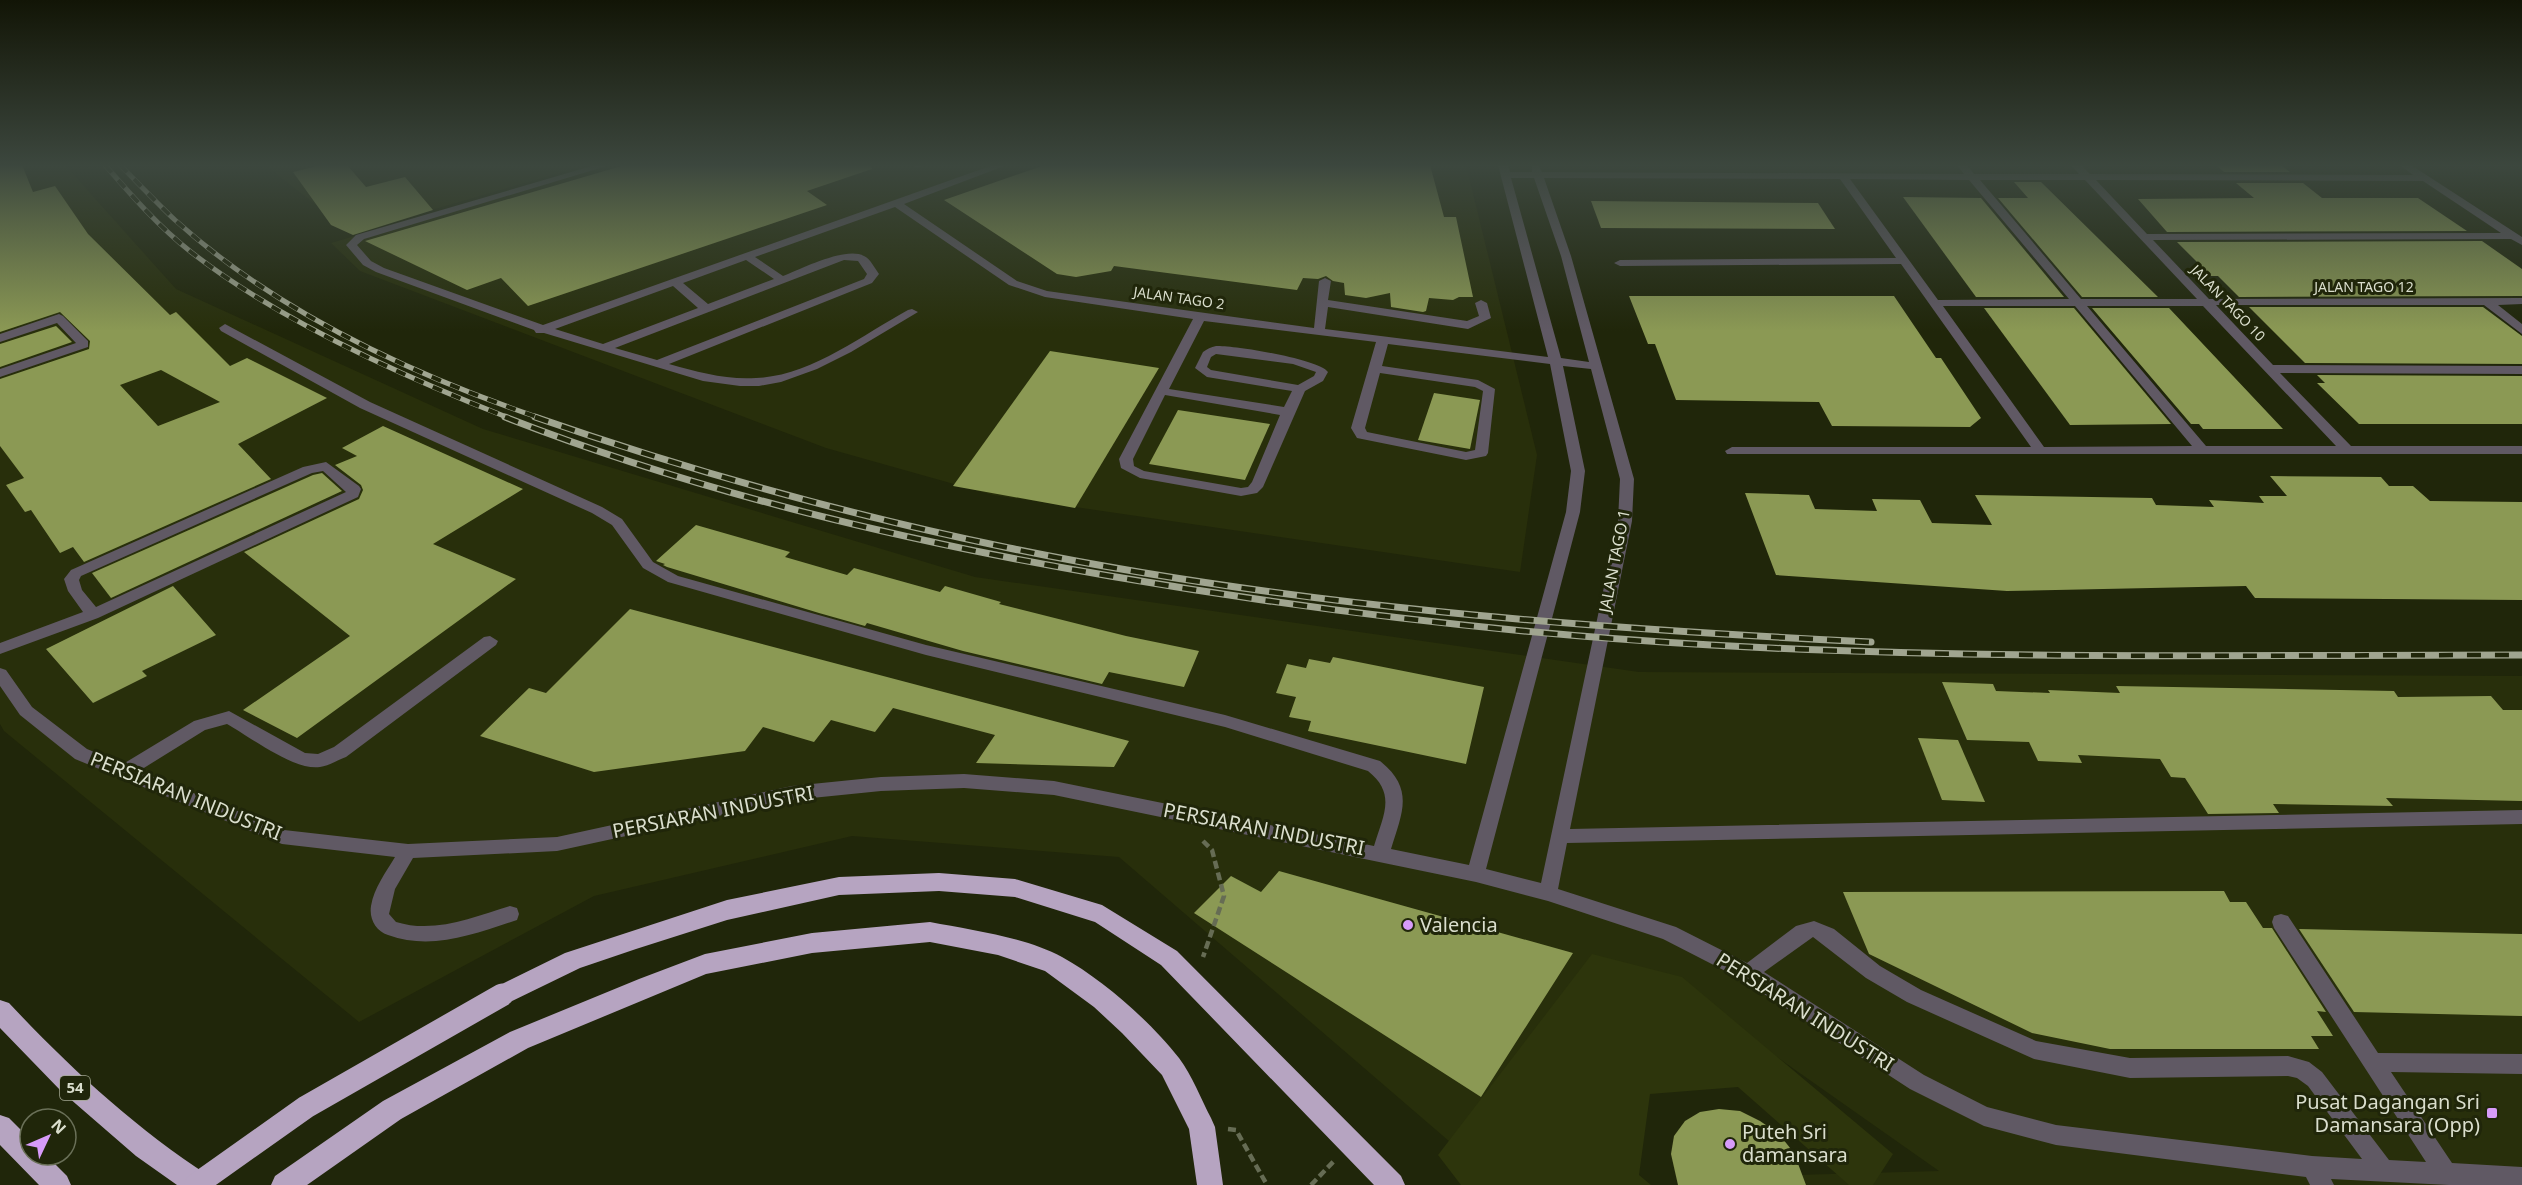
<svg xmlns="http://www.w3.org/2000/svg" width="2522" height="1185" font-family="'Noto Sans',sans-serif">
<rect width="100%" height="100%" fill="#20260a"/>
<!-- built -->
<g fill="#282f0b">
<polygon points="0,165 65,165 176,289 483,429 975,577 1639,672 2522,676 2522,1185 1725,1185 1722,1177 1939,1171 1676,986 1500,1185 1119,857 852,836 594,896 359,1022 4,731 0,724"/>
<polygon points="265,165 587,165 352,233"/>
<polygon points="597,165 1466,165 1537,455 1520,572 993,495 826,448 360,271 331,243"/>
</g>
<!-- green -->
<polygon fill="#2d350c" points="1592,954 1682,977 1893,1154 1873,1185 1849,1185 1738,1087 1650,1094 1639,1175 1651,1185 1461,1185 1438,1155"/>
<!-- building -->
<g fill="#8b9954" fill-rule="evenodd">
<path d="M0 165H22L33 192 55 186 88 234 170 315 176 312 230 366 247 358 327 398 238 444 271 479 84 562 73 547 60 553 31 510 25 512 6 485 24 478 0 446V379L89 349 90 341 60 312 0 332ZM161 370 220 402 158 426 120 385Z"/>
<polygon points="322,165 347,165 366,187 405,177 433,210 353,235 331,225 293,172"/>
<polygon points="625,165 871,165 872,169 807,191 827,205 528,306 501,278 467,290 365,241"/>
<polygon points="1045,165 1430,165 1444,217 1456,217 1473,297 1459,297 1453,300 1429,298 1426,311 1423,312 1391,307 1390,293 1366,298 1345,295 1344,283 1333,281 1326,276 1318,279 1303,278 1297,290 1114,266 1111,271 1076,277 1057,274 944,200"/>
<polygon points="2216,165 2281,165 2290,172 2224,172"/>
<polygon points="2014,182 2041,182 2158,297 2082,297 1998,198 2028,198"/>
<polygon points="2236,183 2303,183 2322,198 2418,198 2467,231 2167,232 2138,199 2254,198"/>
<polygon points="1903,197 1981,198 2064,297 1976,297"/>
<polygon points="1591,201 1818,203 1835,229 1601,228"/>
<polygon points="2482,241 2522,269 2522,296 2239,297 2218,276 2211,276 2177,242"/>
<polygon points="1629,296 1894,296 1936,358 1941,358 1981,418 1970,427 1832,426 1819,402 1676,400 1655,344 1648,344"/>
<polygon points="2249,307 2483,307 2522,336 2522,364 2305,363"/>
<polygon points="1984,308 2074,308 2171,424 2070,425"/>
<polygon points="2092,308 2169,308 2283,429 2203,429 2199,424 2191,424"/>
<polygon points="56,326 72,342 0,367 0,344"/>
<polygon points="1050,351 1159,368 1075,508 953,486"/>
<polygon points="2317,375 2522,376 2522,424 2359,424 2317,383 2325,383"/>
<polygon points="1434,393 1480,400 1470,449 1418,440"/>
<polygon points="1178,410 1270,424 1245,480 1149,464"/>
<polygon points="383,426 523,489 433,544 516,579 297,738 243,710 350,636 244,552 359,499 363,490 361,485 335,465 357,456 342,448"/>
<polygon points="322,473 342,491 111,598 92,573 313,475"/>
<polygon points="2270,476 2381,477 2389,486 2413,486 2430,501 2522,502 2522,600 2255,598 2246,586 2007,591 1776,575 1745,493 1809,495 1815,509 1877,511 1872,499 1920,500 1932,523 1992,525 1975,495 2152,498 2156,505 2214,507 2209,500 2264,503 2259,496 2287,496"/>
<polygon points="696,525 790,552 785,557 847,575 854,568 940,592 945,586 1001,602 999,604 1126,636 1199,651 1184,687 1109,672 1102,684 963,651 867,623 865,626 819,613 667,567 663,565 665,564 656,561"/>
<polygon points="173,586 216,635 142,671 147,676 93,703 46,649"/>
<polygon points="630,609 959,696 1129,741 1114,767 976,763 995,735 893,708 875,732 831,720 814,742 763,727 745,751 594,772 480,736 529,688 546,693"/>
<polygon points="1333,657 1484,687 1466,764 1308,731 1311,721 1289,717 1296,697 1276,693 1287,664 1306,668 1309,659 1330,663"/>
<polygon points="1942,682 1993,684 1996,691 2050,693 2048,690 2120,693 2116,686 2394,691 2398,697 2491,696 2503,710 2522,710 2522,801 2386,798 2393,806 2273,804 2279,813 2208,814 2185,778 2171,777 2160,759 2078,755 2082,763 2038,761 2029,742 1967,740"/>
<polygon points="1918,738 1958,740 1985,802 1942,800"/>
<polygon points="1279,871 1573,953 1481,1097 1194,913 1231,876 1261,892"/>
<polygon points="2224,891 2230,902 2246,902 2263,928 2272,928 2326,1012 2317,1011 2333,1036 2311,1036 2319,1049 2110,1049 2032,1033 1869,954 1843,892"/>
<polygon points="2299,929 2522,934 2522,1016 2354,1012"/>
<polygon points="1719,1109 1740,1111 1760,1121 1779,1134 1794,1153 1806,1185 1678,1185 1671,1154 1674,1136 1685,1121 1700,1112"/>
</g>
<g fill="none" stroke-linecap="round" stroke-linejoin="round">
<!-- path -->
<g stroke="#666c54" stroke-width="4.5" stroke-dasharray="8 4" stroke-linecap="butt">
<polyline points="1203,841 1212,850 1224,896 1203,957"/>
<polyline points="1228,1129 1236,1130 1267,1185"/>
<polyline points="1311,1185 1334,1161"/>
</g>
<!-- minor -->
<g fill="#605964" fill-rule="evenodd">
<path d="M595 165H610L364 239 357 245 371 261 384 268 543 325 993 165H1007L904 204 1017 281 1047 291 1314 328 1319 281 1325 278 1331 281 1328 300 1467 321 1479 316 1475 303 1481 300 1487 303 1491 318 1468 329 1328 307 1325 329 1548 357 1498 165H1508L1510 172H1532V165H1538L1542 172 1964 174 1957 165H1967L1974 174H2079L2071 165H2081L2090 174 2413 175 2400 165H2411L2522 237V245L2511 239 2153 240 2209 299 2522 298V304L2498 305 2522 324V334L2484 305H2216L2273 365 2522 366V374L2280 373 2351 446H2522V454H1727L1725 451 1732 447H2031L1901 264 1620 266 1614 263 1620 260 1896 258 1840 179 1544 178 1571 256 1634 479 1632 521 1570 829 2522 810V824L1567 843 1558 889 1676 927 1747 963 1796 926 1814 921 1834 929 1880 966 1921 990 2036 1041 2130 1058 2288 1056 2309 1062 2322 1072 2389 1160 2426 1162 2274 928 2272 922 2274 916 2281 914 2288 916 2378 1053 2522 1054V1074L2391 1072 2452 1163 2522 1167V1185H2449L2331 1179 2334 1185H2310L2306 1177 2056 1145 1984 1126 1910 1089 1741 979 1663 939 1548 901 1476 882 1054 795 964 788 881 791 792 800 557 851 413 858 395 889 389 914 396 922C435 934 473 917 510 906L517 908 519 914 517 920C474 934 432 951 388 935 376 931 369 919 371 906 374 888 386 872 395 857L282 844 75 759 20 715 0 686V668L6 670 32 707 87 749 123 764 194 721 229 711 305 753 318 754 334 747 484 637 490 636 498 641 496 645 346 757C338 760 328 766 320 767 294 771 250 737 227 724L205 730 139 771 284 830 408 844 557 837 792 786 881 777 964 774 1054 781 1374 846C1383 816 1397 794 1368 771L1225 727 926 655 668 582 643 568 612 525 592 513 360 408 221 331 219 328 225 324 370 402 602 507 622 519 653 562 678 576 926 645 1225 715 1380 761C1415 789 1402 813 1391 849L1469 865 1566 512 1571 471 1550 364 1388 344 1382 366 1478 380 1495 389 1488 453 1486 456 1466 460 1357 438 1351 428 1376 342 1204 321 1169 389 1284 407 1292 391 1207 377 1195 368 1203 352C1207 349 1211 347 1216 346 1233 345 1319 359 1328 372L1323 381 1305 391 1263 487 1257 493 1241 496 1140 478 1121 468 1119 459 1193 319 1045 297 1009 285 895 207 755 257 783 276C801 269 846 246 864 256 870 258 875 269 879 274L872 283 669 364C698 372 726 380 756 378 811 376 862 335 908 310L912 309 918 312 851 352 817 369 781 382 759 386H740L703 381 544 333H536L534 330 376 272 363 265 346 245 356 235ZM1511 178H1534L1561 256 1589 362 1561 358ZM1850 179 1969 180 2069 299 1938 300ZM1980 180H2085L2197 299H2081ZM2096 180 2423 181 2501 233 2147 234ZM746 260 774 279 708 304 683 283ZM844 260 858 261 867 274 864 279 657 360 615 348ZM673 286 698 308 603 344 555 329ZM1943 306H2075L2192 446 2044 447ZM2087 306H2203L2336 446H2206ZM1216 354 1293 364 1316 372 1314 376 1298 385 1211 370 1207 367 1211 357ZM1563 366 1591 369 1620 479 1618 521 1541 883 1486 869 1580 512 1585 471ZM1380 373 1475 387 1483 391 1475 450 1466 452 1367 432 1365 428ZM1165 395 1280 415 1252 482 1248 487 1241 488 1144 471 1134 466 1133 459ZM1813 937 1866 978 1907 1002 2034 1059 2130 1078 2288 1076 2297 1078 2308 1086 2362 1159 2312 1156 2056 1125 1987 1107 1924 1075 1764 972Z"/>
<polygon points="912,165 923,165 918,168"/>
<polygon points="59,314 63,316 88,341 88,347 0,377 0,369 76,343 57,323 0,342 0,334"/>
<path d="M326 462 359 486 361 489 358 497 98 618 0 654V643L83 612 68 591 64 579 71 570 303 467ZM323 471 346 492 96 607 82 590 79 580 81 576 312 473Z"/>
</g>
<!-- highway -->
<g fill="#b6a4c1" fill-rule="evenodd">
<polygon points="939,873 1015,879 1102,905 1177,951 1401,1176 1405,1185 1374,1185 1161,965 1095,922 1015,897 939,891 839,895 727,920 636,949 580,968 502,1006 494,1002 490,995 494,988 565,953 727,900 839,877"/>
<path d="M930 922C971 930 1025 937 1062 957 1102 979 1151 1022 1179 1058 1192 1075 1201 1099 1211 1118L1215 1127 1223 1185H1197L1189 1129 1162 1075 1122 1033 1094 1007 1045 971 998 955 930 942 812 953 706 974 528 1048 401 1119 307 1185H271L275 1176 383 1101 510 1032 639 979 705 954 812 933Z"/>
<path d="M0 1000 9 1003C70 1068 134 1127 209 1176L213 1185H177L136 1156 61 1091 0 1028Z"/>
<polygon points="0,1115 9,1118 30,1139 30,1155 46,1155 67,1176 71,1185 39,1185 0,1145"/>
</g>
<defs>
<g id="rail-far1">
<path d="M105 165C132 196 159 227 191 252 281 322 404 377 509 418"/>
<path d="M120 165C138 183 156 202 175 220 277 312 410 374 540 418"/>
</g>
<g id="rail">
<path d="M505 417C700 493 904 541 1110 576 1309 610 1510 634 1711 645 1981 660 2252 655 2522 655"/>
<path d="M535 417C690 471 849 515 1009 548 1292 606 1583 628 1871 642"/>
</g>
</defs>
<!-- rail-far1 casing -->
<use href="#rail-far1" stroke="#a0a590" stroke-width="5"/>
<!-- rail casing -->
<use href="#rail" stroke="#a0a590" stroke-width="7"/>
<!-- rail-far1 -->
<use href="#rail-far1" stroke="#20260a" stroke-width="4" stroke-dasharray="10" stroke-linecap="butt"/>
<!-- rail -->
<use href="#rail" stroke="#20260a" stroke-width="4.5" stroke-dasharray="14" stroke-linecap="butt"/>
<!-- highway-bridge -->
<polyline stroke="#b6a4c1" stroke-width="23" points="196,1185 306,1107 502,995"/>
</g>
<!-- sky -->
<linearGradient id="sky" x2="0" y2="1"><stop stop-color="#121506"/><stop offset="0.5" stop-color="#3c473e"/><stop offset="1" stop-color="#3c473e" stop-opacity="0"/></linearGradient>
<rect width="2522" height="331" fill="url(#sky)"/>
<!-- markers -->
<g fill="#d79bf9" stroke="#20260a" stroke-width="2">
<circle cx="1408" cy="925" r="6"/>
<rect x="2486" y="1107" width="12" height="12" rx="3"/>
<circle cx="1730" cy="1144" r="6"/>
</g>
<g text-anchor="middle" stroke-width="6" stroke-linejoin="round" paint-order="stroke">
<!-- far-street labels -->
<g font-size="14" fill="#dadecd" stroke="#20260a">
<text x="2364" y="292">JALAN TAGO 12</text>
<text transform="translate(1179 298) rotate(8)" y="5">JALAN TAGO 2</text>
<text transform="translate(2228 303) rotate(46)" y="5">JALAN TAGO 10</text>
</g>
<!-- shield labels -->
<rect fill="#20260a" stroke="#a2a792" stroke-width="1.5" x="60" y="1076" width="30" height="24" rx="4.5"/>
<g font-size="15" font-weight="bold" fill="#dadecd">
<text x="75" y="1093">54</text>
</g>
<!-- street labels -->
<g font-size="16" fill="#dadecd" stroke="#20260a">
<text transform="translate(1614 561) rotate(-79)" y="6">JALAN TAGO 1</text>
</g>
<!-- near-street labels -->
<g font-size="20" fill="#dadecd" stroke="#20260a">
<text transform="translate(186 796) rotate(22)" y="7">PERSIARAN INDUSTRI</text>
<text transform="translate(713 812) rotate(-11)" y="7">PERSIARAN INDUSTRI</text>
<text transform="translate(1264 829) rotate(11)" y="7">PERSIARAN INDUSTRI</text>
<text transform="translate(1805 1012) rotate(32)" y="7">PERSIARAN INDUSTRI</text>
</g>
<!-- near-poi labels -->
<g font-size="20" fill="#dadecd" stroke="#20260a" text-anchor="start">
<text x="1420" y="932">Valencia</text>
<text x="2480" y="1109" text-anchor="end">Pusat Dagangan Sri<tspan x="2480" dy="23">Damansara (Opp)</tspan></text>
<text x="1742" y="1139">Puteh Sri<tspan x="1742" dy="23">damansara</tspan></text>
</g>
</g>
<!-- north arrow -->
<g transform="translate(48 1137) rotate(46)"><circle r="28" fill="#20260a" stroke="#6a7058" stroke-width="1.5"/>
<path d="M0-4.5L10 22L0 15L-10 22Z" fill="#d79bf9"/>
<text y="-9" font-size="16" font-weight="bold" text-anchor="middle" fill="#dadecd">N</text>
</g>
</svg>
